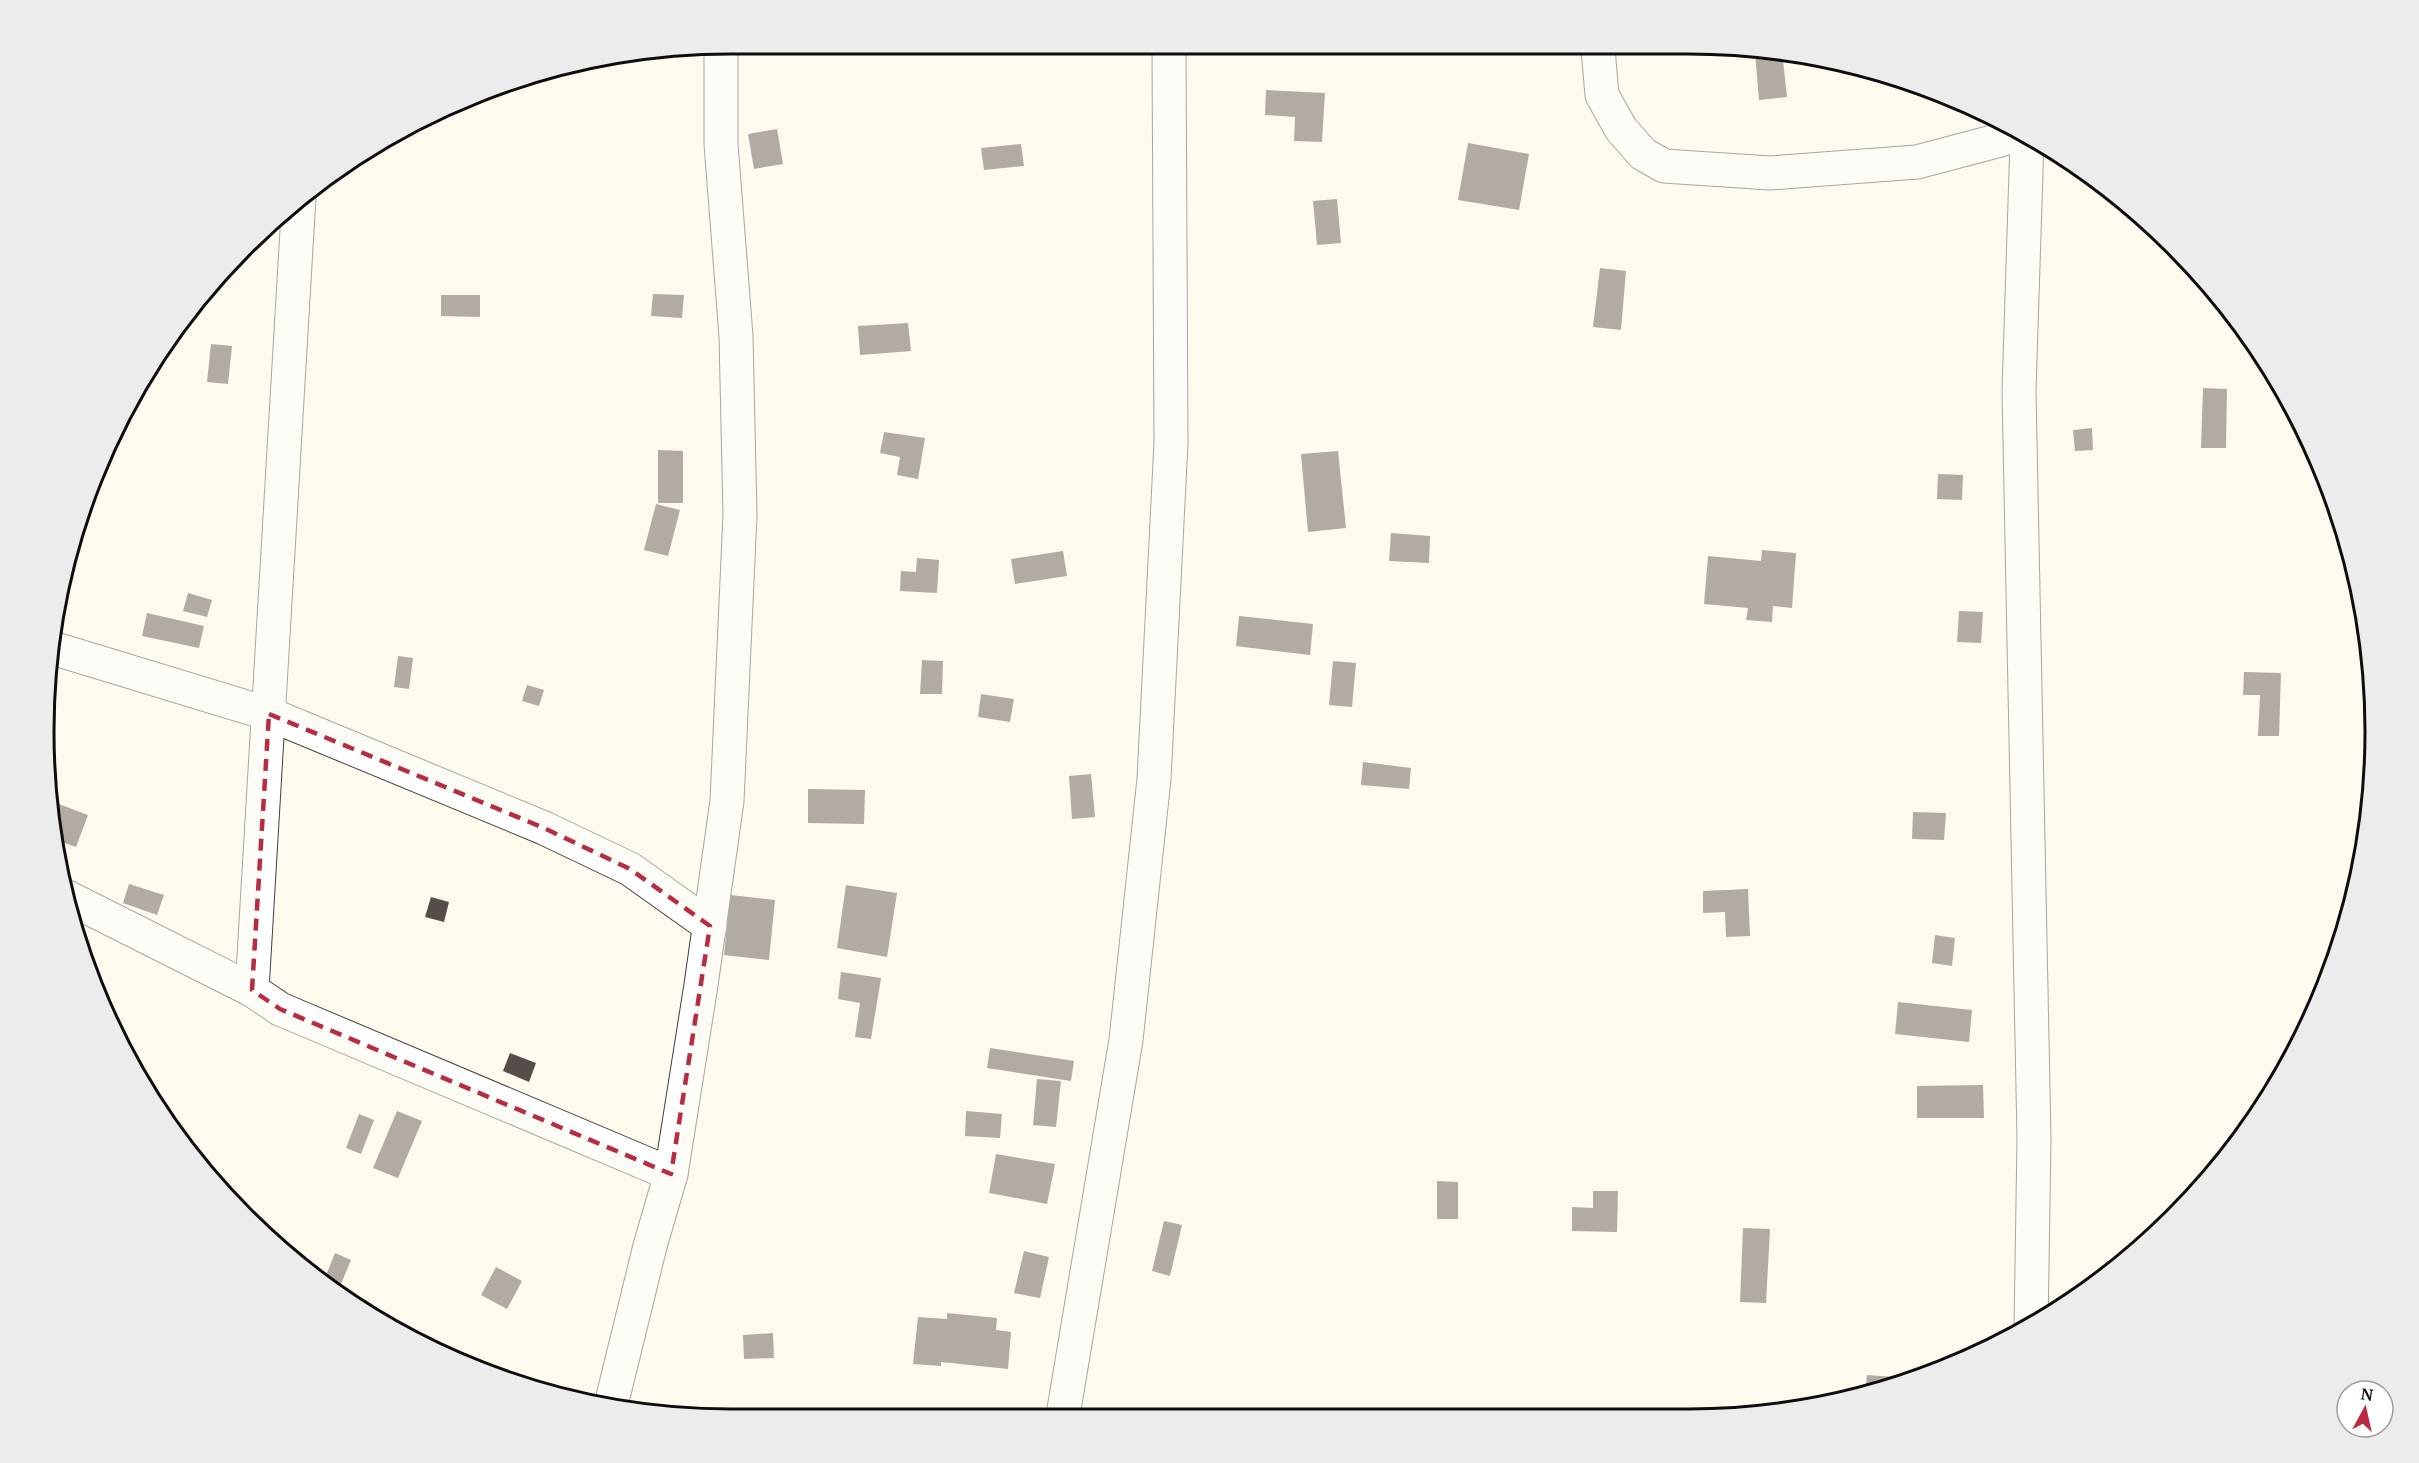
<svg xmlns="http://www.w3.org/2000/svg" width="2419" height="1463" font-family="'PT Serif',serif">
<rect width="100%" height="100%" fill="#fefaee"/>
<!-- building -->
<g fill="#564d4a">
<polygon points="1782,51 1787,97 1759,100 1755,53"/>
<polygon points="1266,90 1325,93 1322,142 1294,141 1295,117 1265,115"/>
<polygon points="777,129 783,164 754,169 748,134"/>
<polygon points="1468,143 1529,154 1519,210 1458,200"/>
<polygon points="1021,144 1024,166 984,170 981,148"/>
<polygon points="1337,199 1341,243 1317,245 1313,201"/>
<polygon points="1600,268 1626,271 1621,330 1593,327"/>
<polygon points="653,294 684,295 682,318 651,316"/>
<polygon points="441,295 480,295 480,317 441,316"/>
<polygon points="908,323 911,351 860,355 858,326"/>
<polygon points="211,344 232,346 228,384 207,382"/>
<polygon points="2203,388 2227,389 2226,448 2201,448"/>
<polygon points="2092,428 2093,450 2075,451 2073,430"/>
<polygon points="884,432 925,438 918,479 897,475 900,457 880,453"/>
<polygon points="658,450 683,451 683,503 658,503"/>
<polygon points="1338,451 1346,528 1308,532 1301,454"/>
<polygon points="1938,474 1963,475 1962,500 1937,499"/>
<polygon points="656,504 680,510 668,556 644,550"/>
<polygon points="1391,533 1430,536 1429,563 1389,561"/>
<polygon points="1762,550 1796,553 1792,608 1773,606 1772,622 1746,620 1748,608 1704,604 1708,556 1761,561"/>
<polygon points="1063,551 1067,576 1015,584 1011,559"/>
<polygon points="917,558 939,560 937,593 900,591 901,571 916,572"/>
<polygon points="188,593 212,600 207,617 183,611"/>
<polygon points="1959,611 1983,612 1981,643 1957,642"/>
<polygon points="147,613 204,626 199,648 142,636"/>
<polygon points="1239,616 1313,624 1310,655 1236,646"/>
<polygon points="398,656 413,658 409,689 394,687"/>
<polygon points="922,660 943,661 942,694 920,694"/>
<polygon points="1333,661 1356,663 1352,707 1329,705"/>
<polygon points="2244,672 2281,673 2279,736 2258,736 2260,695 2243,695"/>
<polygon points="527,685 544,690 539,706 522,701"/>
<polygon points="981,694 1014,699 1010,722 978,717"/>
<polygon points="1363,762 1411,768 1409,789 1361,785"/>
<polygon points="1091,774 1095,817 1072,819 1069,776"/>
<polygon points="808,789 865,790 864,824 808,823"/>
<polygon points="48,800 88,815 76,847 53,839"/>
<polygon points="1913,812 1946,813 1944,840 1912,839"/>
<polygon points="129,884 164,895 157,915 123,903"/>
<polygon points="846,885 897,893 887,957 837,948"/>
<polygon points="1748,889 1750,936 1726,937 1725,912 1703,913 1703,891"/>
<polygon points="730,895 775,900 769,960 724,955"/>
<polygon points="431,897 449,902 444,922 425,917"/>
<polygon points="1935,935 1955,938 1952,966 1932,963"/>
<polygon points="841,972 881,978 871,1039 855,1037 860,1003 838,999"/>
<polygon points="1898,1002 1972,1010 1969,1042 1895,1034"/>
<polygon points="990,1048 1074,1061 1071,1081 987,1068"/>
<polygon points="510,1053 536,1063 529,1082 503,1071"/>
<polygon points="1037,1079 1061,1081 1056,1127 1033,1125"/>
<polygon points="1983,1085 1984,1118 1917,1118 1917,1086"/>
<polygon points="397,1111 422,1121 398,1178 373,1168"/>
<polygon points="966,1111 1002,1114 1000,1138 965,1136"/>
<polygon points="359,1114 374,1120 361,1154 346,1148"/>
<polygon points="996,1154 1055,1164 1047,1204 989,1193"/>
<polygon points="1437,1181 1458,1182 1458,1219 1437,1219"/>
<polygon points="1593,1191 1618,1191 1617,1232 1572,1231 1572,1207 1593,1208"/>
<polygon points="1164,1221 1182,1225 1170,1276 1152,1271"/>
<polygon points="1743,1228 1770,1229 1766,1303 1740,1302"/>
<polygon points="1024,1251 1049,1257 1040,1298 1014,1293"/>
<polygon points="335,1253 351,1260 338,1291 323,1283"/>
<polygon points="496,1267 522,1281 507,1309 481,1295"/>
<polygon points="947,1313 997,1318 996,1330 1011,1332 1008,1369 941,1362 941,1366 913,1364 918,1317 947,1319"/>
<polygon points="773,1333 774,1358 744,1359 743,1335"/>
<polygon points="1867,1375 1909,1378 1865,1396"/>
</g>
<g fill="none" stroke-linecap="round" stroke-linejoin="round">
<defs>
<g id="minor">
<polyline points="1598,49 1602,95 1621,129 1643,154 1664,166 1770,173 1917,162 2019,135"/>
<polyline points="2027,140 2019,391 2034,1139 2031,1328"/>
<polyline points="299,197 252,990 280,1009 671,1174"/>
<polyline points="49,647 269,714 544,828 630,869 710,926"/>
<polyline points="67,897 252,990"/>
<polyline points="611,1405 650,1246 671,1174 701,985 727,801 740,515 736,336 721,144 721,49"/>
<polyline points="1063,1415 1126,1040 1154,779 1171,443 1169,49"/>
</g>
</defs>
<!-- minor casing -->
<use href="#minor" stroke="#404040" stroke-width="35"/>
<!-- minor -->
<use href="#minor" stroke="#fff" stroke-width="33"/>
</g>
<!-- marked area -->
<path d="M0 0H2419V1463H0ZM269 714 544 828 630 869 710 926 671 1174 280 1009 252 990Z" fill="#fefaee" fill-opacity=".55" fill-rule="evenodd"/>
<path fill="none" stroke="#b72c40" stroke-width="4.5" stroke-dasharray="12 8" stroke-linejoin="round" d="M269 714 544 828 630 869 710 926 671 1174 280 1009 252 990Z"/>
<!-- crop -->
<path d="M0 0H2419V1463H0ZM731 54H1688A677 677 0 0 1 2365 731V732A677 677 0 0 1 1688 1409H731A677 677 0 0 1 54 732V731A677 677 0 0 1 731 54Z" fill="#ececec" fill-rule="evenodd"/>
<path fill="none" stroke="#0d0d0d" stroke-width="3" d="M731 54H1688A677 677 0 0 1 2365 731V732A677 677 0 0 1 1688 1409H731A677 677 0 0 1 54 732V731A677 677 0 0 1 731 54Z"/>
<!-- north arrow -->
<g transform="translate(2365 1409) rotate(8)"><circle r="28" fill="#ffffff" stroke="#9e9e9e" stroke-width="1.5"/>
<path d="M0-4.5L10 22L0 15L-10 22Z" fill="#b72c40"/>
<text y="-9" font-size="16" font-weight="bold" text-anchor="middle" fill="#0d0d0d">N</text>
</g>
</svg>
